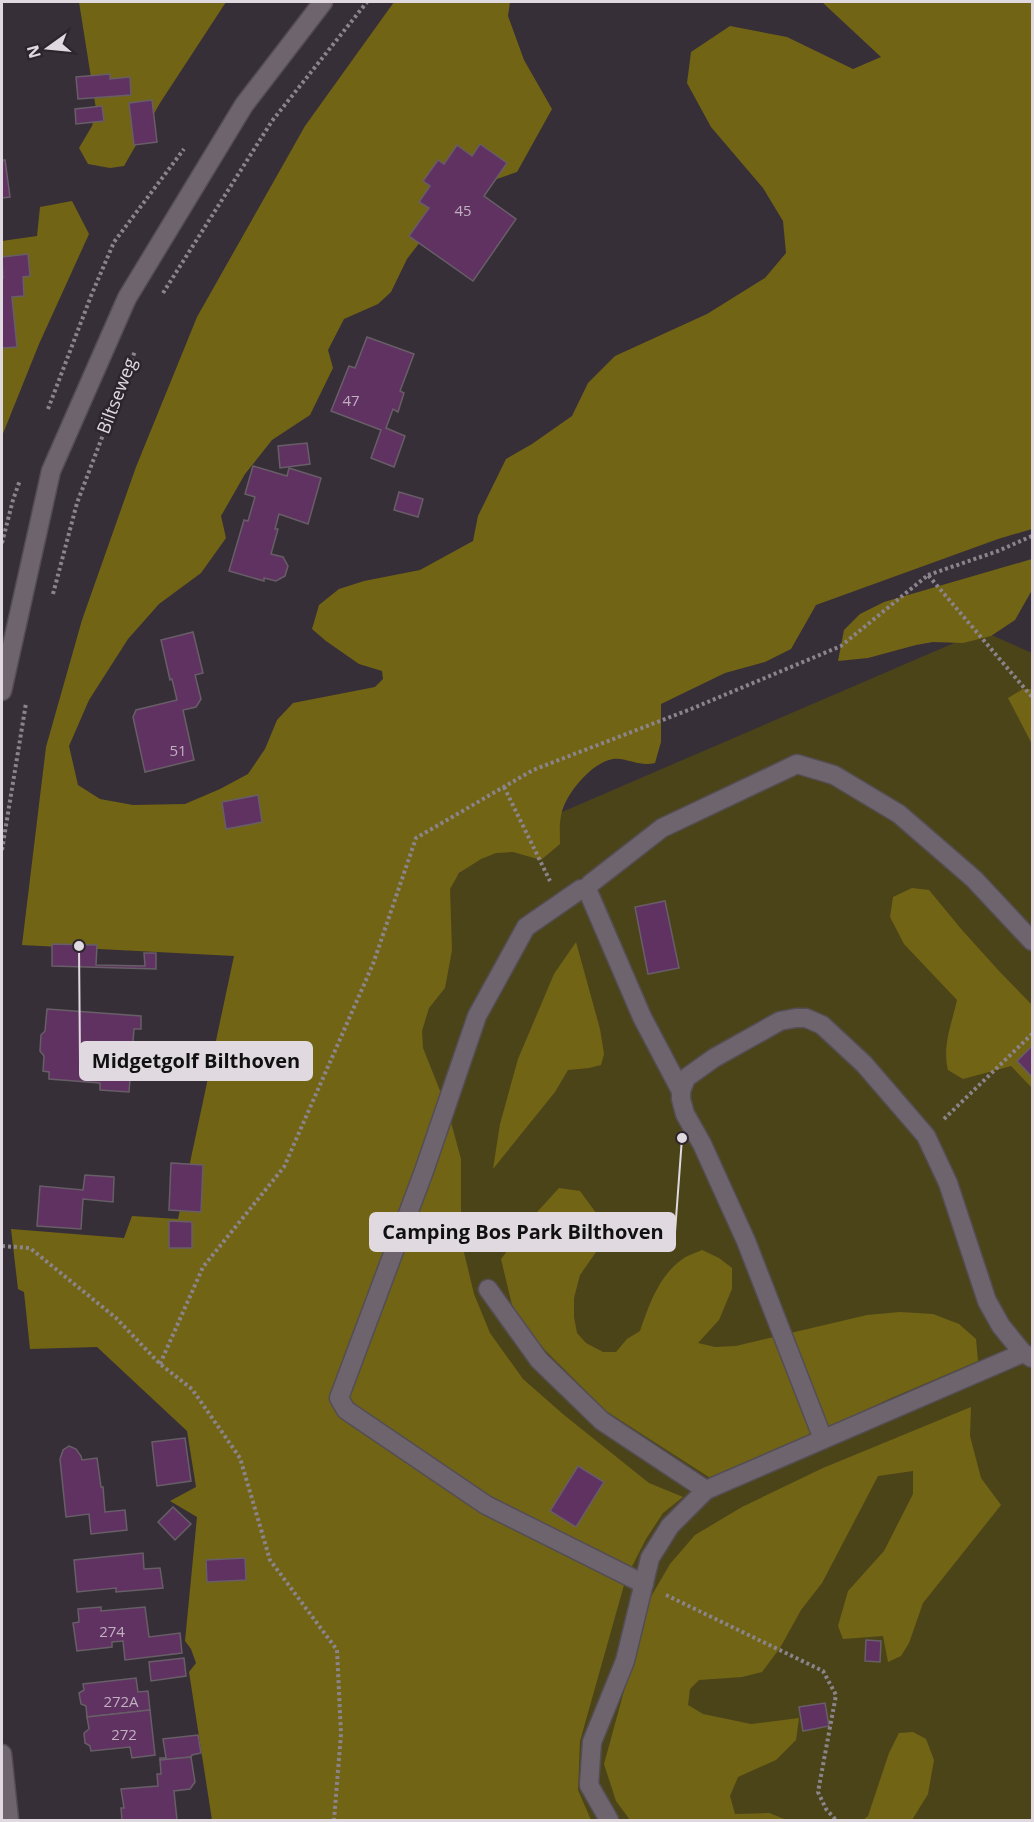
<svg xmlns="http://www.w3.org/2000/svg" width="1034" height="1822" font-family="'Open Sans',sans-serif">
<rect width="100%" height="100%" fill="#372f37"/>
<!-- green -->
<polygon fill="#4c4419" points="982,631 1032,653 1032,1820 364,1820 422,904 504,837"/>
<!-- forest -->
<g fill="#726415">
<polygon points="79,2 226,2 160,103 124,166 110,168 88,164 79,148 92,126 96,109"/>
<path d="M394 2H510L508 16 524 60 552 109 517 172 485 183 440 216 407 259 391 292 378 304 344 319 328 350 333 368 310 415 272 440 245 474 221 516 226 538 201 573 159 604 128 639 89 700 69 746 78 785 100 799 133 805 185 804 220 789 248 774 265 749 277 720 293 703 375 687 383 679 382 671 359 664 326 641 312 629 319 605 339 589 364 581 420 570 473 541 478 516 506 459 532 444 572 416 588 383 615 356 707 314 765 278 786 253 783 221 763 188 711 127 687 83 691 52 730 26 787 37 853 69 881 57 822 2H1032V529L998 539 816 605 791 649 765 662 725 673 661 704V742L655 763C638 767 626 757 613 759 592 762 564 795 561 816 559 825 560 835 560 844L541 860 513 852 496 853 481 859 459 873 450 889 452 950 445 988 429 1008 422 1031 423 1048 448 1111 461 1159V1240L474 1294 490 1333 523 1379 564 1415 649 1483 683 1497 663 1513 646 1539 626 1578 580 1741 578 1790 591 1820H212L189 1672 196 1663 191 1649 185 1641 197 1517 170 1501 196 1487 187 1431 97 1347 30 1349 24 1292 18 1289 11 1229 124 1238 132 1216 178 1219 234 956 22 945 46 747 82 620 136 467 197 317 305 126Z"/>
<polygon points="72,201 89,234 39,344 2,436 2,241 37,236 40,207"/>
<polygon points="1032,559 1032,590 1015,620 991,636 963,643 933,642 916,645 868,658 838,661 844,630 860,614 884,602"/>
<polygon points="1023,689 1032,689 1032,744 1008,698"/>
<path d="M912 888 929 890 962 930 999 971 1032 1005V1088L1011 1066 963 1079 948 1070C942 1046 952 1023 957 1000L904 944 890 917 893 897Z"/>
<polygon points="576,942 600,1029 604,1054 601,1065 589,1068 568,1070 555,1092 493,1169 500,1124 518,1059 554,974"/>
<path d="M559 1188 580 1191 610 1232 580 1275 574 1298V1317L577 1333 586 1343 603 1352H616L627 1339 640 1331C649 1305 658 1278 680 1261 686 1256 695 1253 702 1250L719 1258 732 1268V1289L719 1320 698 1343 715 1347 736 1346 867 1315 900 1312 933 1314 959 1324 976 1339 978 1361 889 1399 715 1481 606 1411 536 1341 513 1309 501 1259 538 1211Z"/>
<polygon points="971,1407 970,1436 981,1478 1001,1505 923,1603 909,1643 901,1656 888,1662 883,1636 843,1639 838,1626 848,1591 884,1551 913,1494 913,1471 878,1476 822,1583 801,1610 780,1648 762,1672 742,1677 699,1680 690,1689 688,1705 703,1714 751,1724 799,1718 796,1740 776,1760 738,1777 730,1796 735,1814 769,1813 787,1820 630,1820 616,1801 604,1764 649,1600 670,1564 695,1535 742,1507 823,1468"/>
<polygon points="913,1732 926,1739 934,1760 928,1794 912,1820 863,1820 868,1816 889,1753 899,1733"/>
</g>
<!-- building -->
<g fill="#603261" stroke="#675e67" stroke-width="1.5">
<polygon points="110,74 110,79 130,77 131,95 78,99 76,77"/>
<polygon points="152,100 157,142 134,145 129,103"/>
<polygon points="102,106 104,121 76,124 75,109"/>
<polygon points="480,144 507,163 484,196 516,219 473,281 409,236 429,208 419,202 430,186 423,181 438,160 444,164 457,145 472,156"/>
<polygon points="2,160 5,160 10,197 2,198"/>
<polygon points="28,254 30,276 23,277 24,296 12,297 17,347 2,348 2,278 3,278 2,257"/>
<polygon points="367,337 414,354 400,391 404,393 398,412 393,409 386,428 405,436 394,467 371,458 381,430 331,411 349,366 355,368"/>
<polygon points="307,443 310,464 280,468 278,446"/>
<polygon points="253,466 287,476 289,468 321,478 308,524 279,514 275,529 278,529 271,554 283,557 288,566 285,576 276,581 264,578 264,581 229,571 244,520 248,521 255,497 245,494"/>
<polygon points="399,492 423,499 418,517 394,510"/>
<polygon points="193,632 203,673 195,675 201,699 196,707 183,710 194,760 145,772 133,717 136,710 177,700 172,679 170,680 161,640"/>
<polygon points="258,795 262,822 226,829 222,802"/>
<polygon points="665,901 679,968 648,974 635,907"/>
<polygon points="52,944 97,945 96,965 145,966 144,953 156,953 156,969 52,966"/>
<polygon points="47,1009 141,1016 141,1029 134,1029 129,1092 100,1090 100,1083 49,1079 49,1072 43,1071 44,1056 40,1051 41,1035 45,1031"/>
<polygon points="1032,1046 1032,1077 1017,1061"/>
<polygon points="171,1163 203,1165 201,1212 169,1210"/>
<polygon points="85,1175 114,1177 113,1202 83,1199 81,1229 37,1226 40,1186 83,1190"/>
<polygon points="169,1221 192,1222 192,1248 169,1248"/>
<polygon points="185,1438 191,1481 157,1486 152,1442"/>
<polygon points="69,1446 76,1449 81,1456 82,1460 97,1458 101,1487 103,1487 105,1512 125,1510 127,1530 91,1534 89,1514 66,1517 60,1459 63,1450"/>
<polygon points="578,1466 604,1482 576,1527 550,1511"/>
<polygon points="173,1507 191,1524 175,1540 158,1522"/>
<polygon points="143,1553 144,1569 160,1568 163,1588 116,1592 116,1588 77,1592 74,1560"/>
<polygon points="245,1558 246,1580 207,1582 206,1560"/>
<polygon points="101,1607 101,1611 145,1607 149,1637 180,1633 182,1653 125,1660 123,1641 112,1642 112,1647 77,1651 73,1623 79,1622 78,1609"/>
<polygon points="866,1640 881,1641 880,1662 865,1661"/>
<polygon points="184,1658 186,1676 151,1681 149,1662"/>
<polygon points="136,1678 138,1692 148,1691 150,1710 87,1717 86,1706 81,1704 79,1693 84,1690 83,1684"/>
<polygon points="825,1703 829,1726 803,1731 799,1707"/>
<polygon points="150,1710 155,1755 132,1758 130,1747 91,1751 90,1746 85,1743 84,1733 89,1729 87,1717"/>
<polygon points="198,1735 201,1753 192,1755 191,1757 160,1760 160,1758 166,1758 163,1739"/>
<polygon points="191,1757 195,1782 190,1789 174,1791 177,1820 122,1820 121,1808 124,1808 121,1789 158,1786 157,1774 161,1774 160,1760"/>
</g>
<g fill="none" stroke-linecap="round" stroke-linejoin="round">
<defs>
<g id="minor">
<polyline points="2,691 51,471 127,298 244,105 323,2"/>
<polyline points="587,889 642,1017 681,1091"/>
<polyline points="488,1289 539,1360 602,1421 706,1490"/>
<polyline points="823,1439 746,1241 702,1144 685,1114 681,1099 681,1091 686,1078 714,1058 780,1021 796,1018 806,1018 822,1025 864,1064 926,1136 948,1183 987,1301 1001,1326 1023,1353"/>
<polyline points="644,1584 486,1505 346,1410 339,1398 424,1171 477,1016 526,927 581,889 587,889 590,884 662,828 797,764 834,775 899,814 974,879 1032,941"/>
<polyline points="2,1754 9,1820"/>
<polyline points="609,1820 589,1785 592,1742 625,1661 650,1558 670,1526 706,1490 1023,1353 1032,1358"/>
</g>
</defs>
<!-- minor casing -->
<use href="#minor" stroke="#544e54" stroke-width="21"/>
<!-- path -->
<g stroke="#8b848b" stroke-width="4" stroke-dasharray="3 3" stroke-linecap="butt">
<polyline points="163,293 272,121 367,2"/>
<polyline points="48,409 91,296 114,242 184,149"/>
<polyline points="2,543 13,500 20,480"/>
<polyline points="928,575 998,551 1032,536"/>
<polyline points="53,594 77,503 135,351"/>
<polyline points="504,787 550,881"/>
<polyline points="2,850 26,703"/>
<polyline points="944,1119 1032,1034"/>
<polyline points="2,1246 30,1248 116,1318 160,1364 192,1389 240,1458 270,1560 337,1650 341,1734 334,1820"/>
<polyline points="160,1364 203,1267 284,1167 373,964 416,838 533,770 691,709 841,646 928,575 1032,697"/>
<polyline points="666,1595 823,1671 836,1695 818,1792 826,1809 836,1820"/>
</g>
<!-- minor -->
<use href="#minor" stroke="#6e646e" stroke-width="18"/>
</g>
<g text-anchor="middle" stroke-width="5" stroke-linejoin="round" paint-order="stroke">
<!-- number labels -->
<g font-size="15" fill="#c0b0c0">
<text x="463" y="216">45</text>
<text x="351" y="406">47</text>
<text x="178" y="756">51</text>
<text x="112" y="1637">274</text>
<text x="121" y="1707">272A</text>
<text x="124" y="1740">272</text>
</g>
<!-- street labels -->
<g font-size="18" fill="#e0dae0" stroke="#2d252d">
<text transform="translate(117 396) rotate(-69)" y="6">Biltseweg</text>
</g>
</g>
<!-- callouts -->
<path fill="none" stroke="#e0dae0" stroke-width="2" d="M79 946L80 1061M682 1138L675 1232"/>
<g fill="#e0dae0" stroke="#2d252d" stroke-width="2">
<circle cx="79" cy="946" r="6"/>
<circle cx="682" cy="1138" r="6"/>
</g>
<g fill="#e0dae0" stroke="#e0dae0" stroke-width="2">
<rect x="80" y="1042" width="232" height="38" rx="6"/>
<rect x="370" y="1213" width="305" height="38" rx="6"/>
</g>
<g font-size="20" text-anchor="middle" font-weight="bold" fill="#111">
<text x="196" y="1068">Midgetgolf Bilthoven</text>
<text x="523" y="1239">Camping Bos Park Bilthoven</text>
</g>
<!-- border -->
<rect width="1034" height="1822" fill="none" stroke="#e0dae0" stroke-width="6"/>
<!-- north arrow -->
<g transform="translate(48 48) rotate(255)" stroke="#2d252d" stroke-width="4.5" paint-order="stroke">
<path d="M0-4.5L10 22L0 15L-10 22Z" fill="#e0dae0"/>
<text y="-9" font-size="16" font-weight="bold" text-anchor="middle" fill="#e0dae0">N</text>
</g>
</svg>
